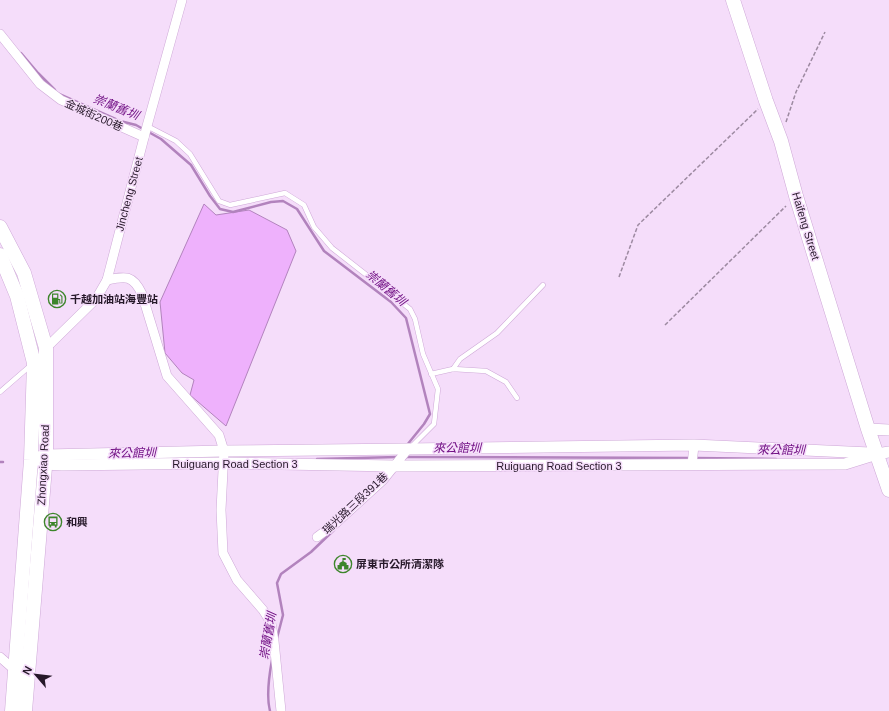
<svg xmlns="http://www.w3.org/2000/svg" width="889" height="711" font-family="Arial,'Noto Sans TC',sans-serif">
<rect width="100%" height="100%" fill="#f5ddfa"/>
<!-- water -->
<polygon fill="#eeb1fc" stroke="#b283bd" points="204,204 216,215 249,210 287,230 296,251 226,426 190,395 194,380 182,373 165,353 160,302"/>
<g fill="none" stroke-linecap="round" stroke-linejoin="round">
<!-- stream -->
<g stroke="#b283bd" stroke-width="2.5">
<polyline points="21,53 38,73 55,90"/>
<polyline points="59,94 120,121 136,125 161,139 191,165 210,196 220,209 233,212 271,202 283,201 297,209 324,251 391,302 406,318 430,414 424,424 407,445"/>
<polyline points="405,457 690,458"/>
<polyline points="695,458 776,459"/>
<polyline points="317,459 398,457"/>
<polyline points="0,462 3,462"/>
<polyline points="277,638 283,615 277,583 281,574 311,552 334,530"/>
<path d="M270 711C266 696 269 676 272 660"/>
</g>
<defs>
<g id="service">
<polyline points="147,126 176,141 190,154 219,201 230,205 285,193 304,205 314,227 332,248 410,309 415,319 423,354 438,389 434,424 411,447"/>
<polyline points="453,369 460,359 497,333 543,285"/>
<polyline points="431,374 453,369 486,371 506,382 517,398"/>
<polyline points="0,392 30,366"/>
</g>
<g id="minor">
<polyline points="0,34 40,84 61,100 144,137"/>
<path d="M107 280C126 276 133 275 142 294L167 376 219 435 224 451 221 510 223 553 237 580 263 610 271 623 274 641 281 711"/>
<polyline points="44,350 96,299 107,280 147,126 182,0"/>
<polyline points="692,465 694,445"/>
<polyline points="317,537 336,523 383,480 408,449"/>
<polyline points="0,657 17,672"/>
</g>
<g id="tertiary">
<polyline points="868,429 889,430"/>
<polyline points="38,457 46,455 224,451 408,449 694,445 870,453"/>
<polyline points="37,462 45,464 62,465 224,463 395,466 845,464 877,454 889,452"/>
</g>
<g id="primary">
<polyline points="733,0 766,101 781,141 796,196 868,429 889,490"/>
<polyline points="0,227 24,273 46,348 46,455 25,711"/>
<polyline points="0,255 17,296 34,363 31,460 12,711"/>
</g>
</defs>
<!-- service casing -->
<use href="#service" stroke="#cea8d7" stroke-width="5.5"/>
<!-- minor casing -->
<use href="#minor" stroke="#cea8d7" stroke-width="10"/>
<!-- tertiary casing -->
<use href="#tertiary" stroke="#cea8d7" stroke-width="12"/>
<!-- primary casing -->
<use href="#primary" stroke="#cea8d7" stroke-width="15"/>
<!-- path -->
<g stroke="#9d8aa1" stroke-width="1.5" stroke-dasharray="4 2" stroke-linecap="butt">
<polyline points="786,122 796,92 825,32"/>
<polyline points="619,277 638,225 758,109"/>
<polyline points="665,325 786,206"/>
</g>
<!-- service -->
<use href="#service" stroke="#fff" stroke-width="4.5"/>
<!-- minor -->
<use href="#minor" stroke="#fff" stroke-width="9"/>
<!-- tertiary -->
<use href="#tertiary" stroke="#fff" stroke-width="11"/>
<!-- primary -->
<use href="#primary" stroke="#fff" stroke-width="14"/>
</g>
<!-- icons -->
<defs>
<symbol id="fuel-ring" viewBox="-11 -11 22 22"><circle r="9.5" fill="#f5ddfa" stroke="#3d852b" stroke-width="1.5"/><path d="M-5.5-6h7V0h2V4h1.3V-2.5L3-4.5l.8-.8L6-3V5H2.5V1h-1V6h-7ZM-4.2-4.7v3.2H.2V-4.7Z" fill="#3d852b"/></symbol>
<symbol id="bus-ring" viewBox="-11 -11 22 22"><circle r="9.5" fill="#f5ddfa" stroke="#3d852b" stroke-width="1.5"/><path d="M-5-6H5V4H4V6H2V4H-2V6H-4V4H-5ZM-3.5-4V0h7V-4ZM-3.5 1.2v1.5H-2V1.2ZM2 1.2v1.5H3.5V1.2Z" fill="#3d852b"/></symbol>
<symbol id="civic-ring" viewBox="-11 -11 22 22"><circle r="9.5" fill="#f5ddfa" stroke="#3d852b" stroke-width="1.5"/><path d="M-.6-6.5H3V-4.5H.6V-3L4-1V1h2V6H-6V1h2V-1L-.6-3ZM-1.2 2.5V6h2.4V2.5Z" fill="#3d852b"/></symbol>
</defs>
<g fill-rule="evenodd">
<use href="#fuel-ring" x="47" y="289" width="20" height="20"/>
<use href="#bus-ring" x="43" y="512" width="20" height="20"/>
<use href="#civic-ring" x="333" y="554" width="20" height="20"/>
</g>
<g text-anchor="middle" stroke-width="3" stroke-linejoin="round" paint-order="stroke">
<!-- street labels -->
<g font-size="11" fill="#261829" stroke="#f5ddfa">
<text transform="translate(94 115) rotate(24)" y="4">金城街200巷</text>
<text transform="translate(129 194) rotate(-75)" y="4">Jincheng Street</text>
<text transform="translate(806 226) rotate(73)" y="4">Haifeng Street</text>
<text x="235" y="468">Ruiguang Road Section 3</text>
<text transform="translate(43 465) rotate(-87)" y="4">Zhongxiao Road</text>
<text x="559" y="470">Ruiguang Road Section 3</text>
<text transform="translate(355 503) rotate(-43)" y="4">瑞光路三段391巷</text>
</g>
<!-- poi labels -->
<g font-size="11" font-weight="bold" fill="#261829" stroke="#f5ddfa" text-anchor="start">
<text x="70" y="303">千越加油站海豐站</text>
<text x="66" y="526">和興</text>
<text x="356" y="568">屏東市公所清潔隊</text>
</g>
<!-- water labels -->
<g font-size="12" font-style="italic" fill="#731386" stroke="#f5ddfa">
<text transform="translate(116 107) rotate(22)" y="4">崇蘭舊圳</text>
<text transform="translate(386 288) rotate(40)" y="4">崇蘭舊圳</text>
<text x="457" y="452">來公館圳</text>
<text x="781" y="454">來公館圳</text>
<text transform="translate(132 453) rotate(-1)" y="4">來公館圳</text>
<text transform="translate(268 636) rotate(-80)" y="4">崇蘭舊圳</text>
</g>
</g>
<!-- north arrow -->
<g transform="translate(36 675) rotate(298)" stroke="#f5ddfa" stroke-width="3" paint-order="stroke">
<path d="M0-3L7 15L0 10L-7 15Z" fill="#261829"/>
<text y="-6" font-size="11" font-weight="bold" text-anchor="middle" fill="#261829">N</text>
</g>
</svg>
